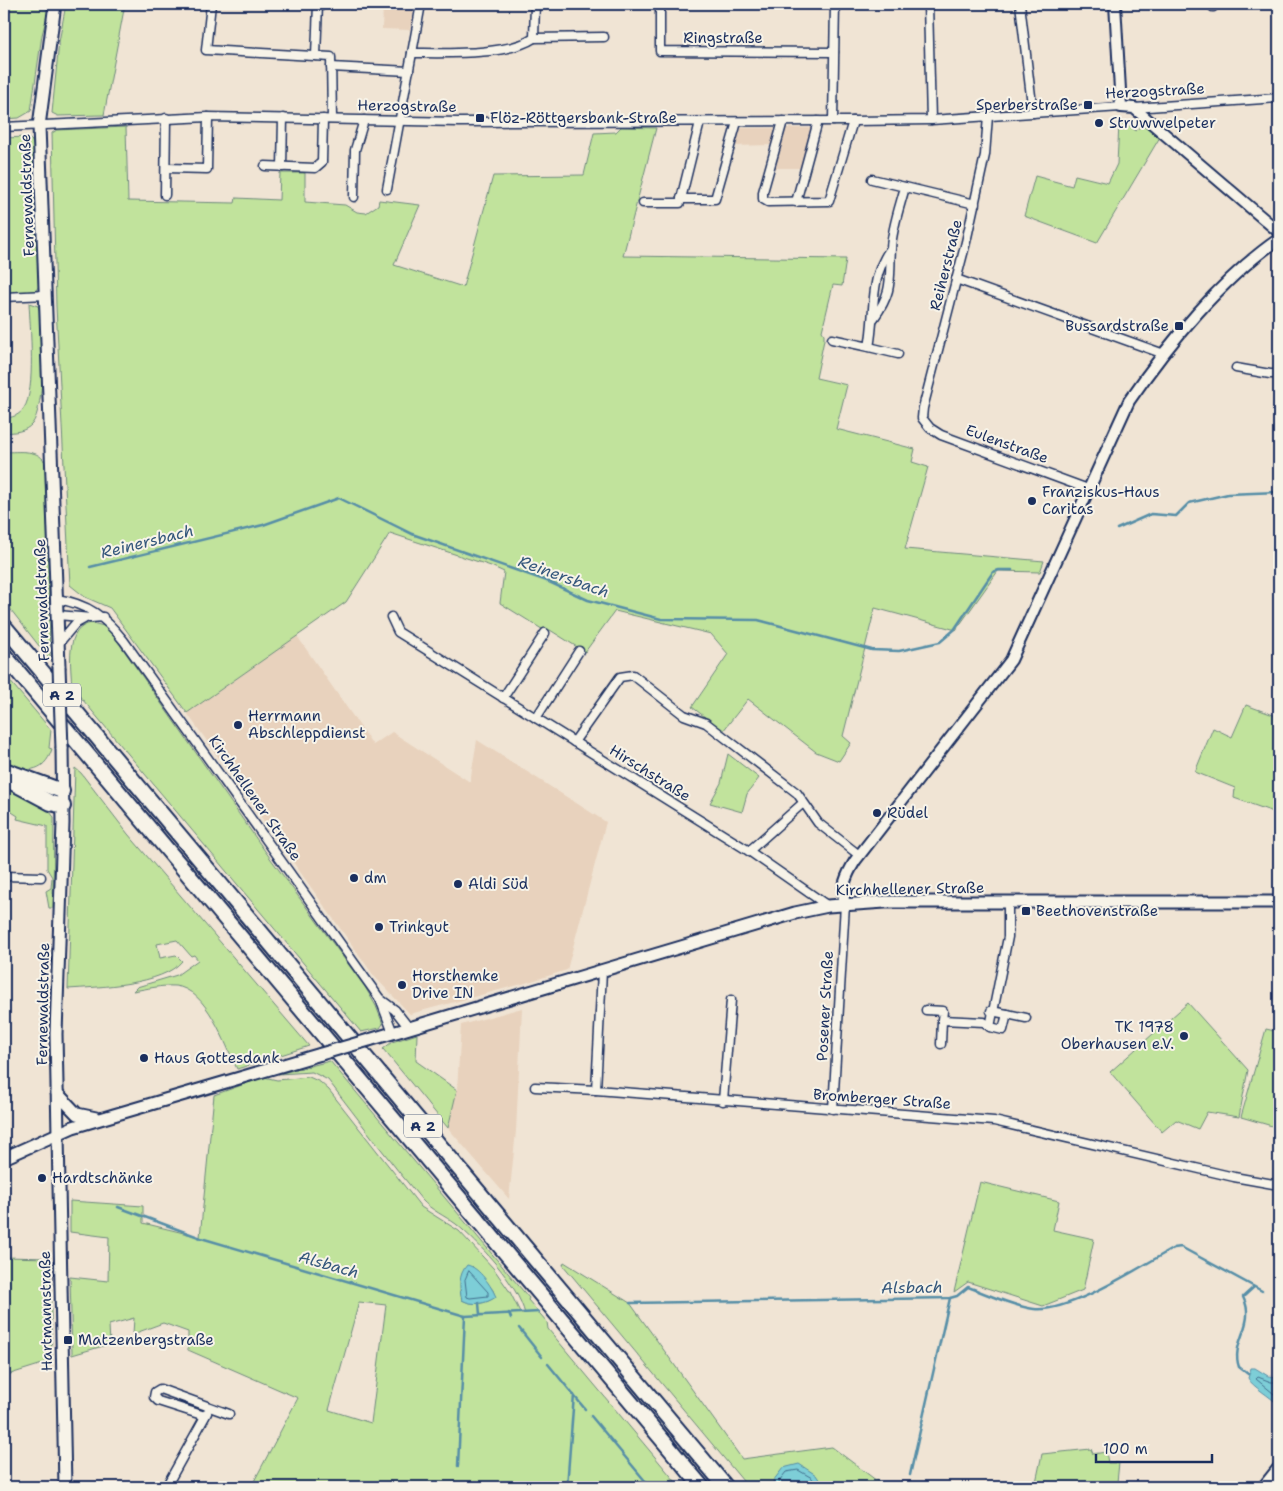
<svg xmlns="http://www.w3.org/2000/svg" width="1283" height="1491" font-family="'Shantell Sans',sans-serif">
<rect width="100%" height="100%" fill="#f0e4d4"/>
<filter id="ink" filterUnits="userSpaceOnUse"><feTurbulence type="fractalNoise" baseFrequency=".02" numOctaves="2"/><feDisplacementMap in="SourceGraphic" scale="10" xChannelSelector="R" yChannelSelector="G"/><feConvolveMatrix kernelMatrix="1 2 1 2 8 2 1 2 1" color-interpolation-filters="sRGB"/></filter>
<g filter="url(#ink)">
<!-- built -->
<g fill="#e8d2bd">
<polygon points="383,4 415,4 410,30 382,29"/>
<polygon points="740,128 778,128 773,145 735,146"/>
<polygon points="785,128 810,128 812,130 802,168 773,168"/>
<polygon points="297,636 373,745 392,732 470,782 477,740 606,822 567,970 522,984 410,1014 374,976 187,713"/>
<polygon points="522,1008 516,1131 509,1199 448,1128 457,1090 461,1025"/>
</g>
<!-- green -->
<g fill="#c1e39c" stroke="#6e897d" fill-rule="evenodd">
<polygon points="7,4 50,4 42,35 31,111 19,118 4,119 4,25"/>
<polygon points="66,4 125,4 104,115 58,116 52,113 59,42"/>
<polygon points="1126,123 1136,131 1143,123 1160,137 1097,243 1024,216 1035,176 1072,186 1075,175 1108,183 1117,164 1119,124"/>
<polygon points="126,127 128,201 235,203 236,198 279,200 280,173 305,173 305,202 345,205 357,212 366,213 378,205 379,200 420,205 394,265 463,287 493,176 584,175 594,133 616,132 621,127 656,128 623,256 846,259 842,286 833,285 822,331 824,334 824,340 816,378 847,385 836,429 915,449 912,462 928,467 905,549 1044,561 1040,572 998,571 956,630 875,608 843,736 851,743 839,761 816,752 748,699 723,731 692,707 728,654 711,634 615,611 585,652 550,630 545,631 500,603 504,572 491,566 390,533 346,602 187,713 110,608 85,597 70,585 56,306 52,133 57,130"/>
<polygon points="27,137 32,141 34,149 41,284 35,291 4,293 4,138"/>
<path d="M29 303 38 306C46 323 45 409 32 424 25 432 15 432 4 433V418C12 418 20 415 24 408 36 391 30 325 29 303Z"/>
<path d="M4 452C18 452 41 448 46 465L50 660 4 601Z"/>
<polygon points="1277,459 1279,459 1279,627 1274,510"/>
<path d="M92 623 104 626 116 639 265 851 365 987 376 1006 383 1024 380 1028 361 1032 72 687C71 667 64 627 92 623Z"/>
<path d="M4 674 51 730 49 748 52 749C44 775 24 771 4 766Z"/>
<polygon points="1246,705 1276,716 1279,705 1279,814 1234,798 1235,788 1195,772 1213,728 1232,737"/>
<polygon points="728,754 759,778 747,794 742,812 710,803 721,783"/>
<path d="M75 768 81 773 128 834 309 1046 237 1069C225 1044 207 989 175 986 162 985 146 989 133 991L137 987 177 975 198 960 194 955 191 956 177 940 157 944 160 958 176 955 182 961C163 985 98 987 68 989Z"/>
<polygon points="4,783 46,807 54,817 53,908 49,908 46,891 51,888 52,877 47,869 47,826 17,819 18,816 4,807"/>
<polygon points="1188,1003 1248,1070 1239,1117 1207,1112 1198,1129 1176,1120 1162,1132 1110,1072"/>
<polygon points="1266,1029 1279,1032 1279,1128 1241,1117"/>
<polygon points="417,1034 416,1061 457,1090 448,1128 383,1049 392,1042"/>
<path d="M330 1061 529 1298 528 1300 547 1322 548 1329 680 1487H251L298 1398 188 1350V1332L163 1323 133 1334 134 1318 109 1325 110 1344 72 1355 70 1277 108 1281 109 1237 70 1232V1201L143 1206V1223L200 1237 214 1095 264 1077 277 1080 309 1077 320 1082 329 1090 421 1207 459 1231 494 1269 510 1292 521 1314H525C518 1284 479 1243 456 1224 445 1216 431 1210 422 1200 389 1161 359 1120 328 1080L312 1072 278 1074ZM472 1266 493 1290 495 1297C486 1304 473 1306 462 1300L460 1291ZM359 1302 386 1305 371 1423 329 1410Z"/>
<polygon points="980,1182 1059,1201 1053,1230 1094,1239 1083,1290 1043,1306 968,1282 954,1292"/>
<polygon points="4,1257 50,1258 52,1361 4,1376"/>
<polygon points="564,1262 630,1303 742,1459 832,1447 885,1487 824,1487 815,1475 773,1481 776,1487 748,1487 563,1265"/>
<polygon points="1091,1449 1093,1454 1106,1452 1108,1463 1119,1463 1117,1482 1127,1487 1035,1487 1042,1454"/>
</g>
<!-- water -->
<g fill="#7dced7" stroke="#568ea7">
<path d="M467 1265C479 1267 492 1287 496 1297 486 1304 473 1306 462 1300 459 1288 458 1275 467 1265Z"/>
<path d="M1251 1368H1255L1268 1376 1279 1377V1406C1271 1396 1252 1387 1248 1378Z"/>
<polygon points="799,1464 816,1475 824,1487 776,1487 773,1481 783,1468"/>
</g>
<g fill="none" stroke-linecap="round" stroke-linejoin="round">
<!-- shore -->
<g stroke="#426f8e" stroke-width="1">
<polygon points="469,1271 488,1292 488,1296 470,1298 467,1297 465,1280"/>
<polyline points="1279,1382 1271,1382 1258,1377 1256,1379 1279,1398"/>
<polyline points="780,1487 779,1481 786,1472 798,1470 812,1478 818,1487"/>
</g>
<!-- stream -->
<g stroke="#568ea7" stroke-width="2.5">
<polyline points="1117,529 1151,514 1176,516 1189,503 1228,494 1279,492"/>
<polyline points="90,567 263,525 339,498 412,534 547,581 588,600 661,619 758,620 872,650 899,651 940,642 954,630 993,572 999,570 1012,570"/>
<polyline points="118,1207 201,1238 465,1316 539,1312"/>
<polyline points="479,1303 480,1315"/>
<path d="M630 1303 950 1298 957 1296 968 1287C987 1294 1015 1307 1034 1309 1070 1313 1141 1266 1174 1248L1181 1247 1262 1291"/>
<polyline points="509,1313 511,1318"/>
<polyline points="519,1328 542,1357"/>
<polyline points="548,1364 585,1409"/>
<path d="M1248 1374 1239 1367C1230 1342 1257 1324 1243 1297L1254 1287"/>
<polyline points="591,1416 646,1482 645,1487"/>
<polyline points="458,1466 465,1316"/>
<polyline points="910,1475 950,1298"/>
<polyline points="567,1487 574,1395"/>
</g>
<defs>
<g id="minor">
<polyline points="211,4 206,50 331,57 332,119"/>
<polyline points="660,4 660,51 834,52"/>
<polyline points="928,4 931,120"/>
<polyline points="1020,4 1033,113"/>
<polyline points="1213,7 1213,4"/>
<polyline points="534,38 604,37"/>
<path d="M412 53C444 53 508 56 534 38L535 4"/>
<polyline points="316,56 318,4"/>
<polyline points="331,67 409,71"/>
<polyline points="1134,108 1279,98"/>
<polyline points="988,116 985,155 966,242 923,408 922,418 930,428 941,435 1088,489"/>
<polyline points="783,121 763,192 763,199 768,202 829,201 853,121"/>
<polyline points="833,121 835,4"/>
<polyline points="4,127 208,117 459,122 853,121 931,120 1121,107"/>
<polyline points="265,166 315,168 322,162 323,119"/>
<polyline points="282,167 283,118"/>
<polyline points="166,168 207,169 208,117"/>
<path d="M872 179 905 187C900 206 892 228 891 248 889 279 894 290 874 318"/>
<polyline points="905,187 975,204"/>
<polyline points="387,189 421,4"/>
<polyline points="165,195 166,118"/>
<polyline points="354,197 355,150 364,120"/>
<polyline points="681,199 700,122"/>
<polyline points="796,202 818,121"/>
<polyline points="643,203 680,203 681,199 715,199 737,122"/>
<polyline points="956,279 1164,354"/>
<polyline points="4,297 46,295"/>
<path d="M832 339 869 347C876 312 868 279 891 248"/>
<polyline points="869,347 898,354"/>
<polyline points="1236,368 1270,374 1279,374"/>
<path d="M57 599C88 604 105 617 124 641L380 999 393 1033"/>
<polyline points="58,615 91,618 103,617"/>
<polyline points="391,617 398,632 749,851 828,906"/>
<polyline points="59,643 75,624 84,619"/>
<polyline points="503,698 545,633"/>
<polyline points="536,718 579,651"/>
<polyline points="574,742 620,677 633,675 684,715 706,723 797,793 818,823 859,855"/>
<polyline points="749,851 803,803"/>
<polyline points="4,876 41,877"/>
<polyline points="602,971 596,1090 994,1121 1234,1177 1279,1185"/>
<polyline points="380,999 395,1010 409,1028"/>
<polyline points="926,1010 943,1011 942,1020"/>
<polyline points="1007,1014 1026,1018"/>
<polyline points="990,1027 1003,1030 1007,1014 991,1011"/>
<polyline points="941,1044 942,1020 984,1022 990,1027 1008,937 1008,902"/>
<polyline points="535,1087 596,1090"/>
<polyline points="723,1101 731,1000"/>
<polyline points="833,1109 845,904"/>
<polyline points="205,1416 158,1401 154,1397 155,1392 160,1389 229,1414"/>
<polyline points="135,1487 172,1487"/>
<polyline points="166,1487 207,1413"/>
</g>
<g id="tertiary">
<polyline points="1115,4 1121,107 1134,108 1279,232"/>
<path d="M845 904C840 888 847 874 855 861L1011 660 1129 401C1168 344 1222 278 1279 239"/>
<polyline points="1263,1487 1279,1467"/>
</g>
<g id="secondary">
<polyline points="55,4 39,126 59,667"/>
<polyline points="62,748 63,823 56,1034 65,1487"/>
<polyline points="369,1040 795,913 828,906 885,902 1279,902"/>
<polyline points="57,1093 77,1114 96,1118"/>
<polyline points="4,1158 73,1127 321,1054"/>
</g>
<g id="motorway">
<polyline points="4,626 726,1487"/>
<polyline points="4,655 702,1487"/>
<polyline points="7,771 62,791"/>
<polyline points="4,778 51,803 63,806"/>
</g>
</defs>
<!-- minor casing -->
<use href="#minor" stroke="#1b2f5e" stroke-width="11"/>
<!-- tertiary casing -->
<use href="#tertiary" stroke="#1b2f5e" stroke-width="14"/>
<!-- secondary casing -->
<use href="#secondary" stroke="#1b2f5e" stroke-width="15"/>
<!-- motorway casing -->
<use href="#motorway" stroke="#1b2f5e" stroke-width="18"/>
<!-- minor -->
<use href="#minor" stroke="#f7f3e8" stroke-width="8"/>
<!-- tertiary -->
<use href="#tertiary" stroke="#f7f3e8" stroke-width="10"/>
<!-- secondary -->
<use href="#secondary" stroke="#f7f3e8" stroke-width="11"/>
<!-- motorway -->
<use href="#motorway" stroke="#f7f3e8" stroke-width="14"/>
<defs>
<g id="secondary-bridge">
<polyline points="59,667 62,748"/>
<polyline points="321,1054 369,1040"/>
</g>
</defs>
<!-- secondary-bridge casing -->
<use href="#secondary-bridge" stroke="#1b2f5e" stroke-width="15" stroke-linecap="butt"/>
<!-- secondary-bridge -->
<use href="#secondary-bridge" stroke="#f7f3e8" stroke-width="11"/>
</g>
</g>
<!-- markers -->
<g fill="#1b2f5e" stroke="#f7f3e8" stroke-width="2">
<rect x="1083" y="100" width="10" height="10" rx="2.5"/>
<rect x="475" y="113" width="10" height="10" rx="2.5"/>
<circle cx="1099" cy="123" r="5"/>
<rect x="1174" y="321" width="10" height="10" rx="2.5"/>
<circle cx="1032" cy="501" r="5"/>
<circle cx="238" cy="725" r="5"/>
<circle cx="877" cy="813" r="5"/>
<circle cx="354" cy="878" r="5"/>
<circle cx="458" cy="884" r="5"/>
<rect x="1021" y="906" width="10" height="10" rx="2.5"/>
<circle cx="379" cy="927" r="5"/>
<circle cx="402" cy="985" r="5"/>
<circle cx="1184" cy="1036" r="5"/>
<circle cx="144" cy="1058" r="5"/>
<circle cx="42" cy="1178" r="5"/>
<rect x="63" y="1335" width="10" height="10" rx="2.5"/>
</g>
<g text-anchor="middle" stroke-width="4" stroke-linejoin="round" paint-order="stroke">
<!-- shield labels -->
<g fill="#f7f3e8" stroke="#5d6a87" stroke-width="1">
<rect x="43" y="683.5" width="38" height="23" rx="4"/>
<rect x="404" y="1114.5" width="38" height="23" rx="4"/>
</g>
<g font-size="14" font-weight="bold" fill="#1b2f5e">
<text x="62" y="700">A 2</text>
<text x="423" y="1131">A 2</text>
</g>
<!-- street labels -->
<g font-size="15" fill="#1b2f5e" stroke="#f7f3e8">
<text x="723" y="43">Ringstraße</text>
<text transform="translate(1155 91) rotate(-3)" y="5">Herzogstraße</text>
<text transform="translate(407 106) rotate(1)" y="5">Herzogstraße</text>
<text transform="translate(27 195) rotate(-92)" y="5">Fernewaldstraße</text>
<text transform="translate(946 265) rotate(-76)" y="5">Reiherstraße</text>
<text transform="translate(1007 444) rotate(20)" y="5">Eulenstraße</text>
<text transform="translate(42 600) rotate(-92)" y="5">Fernewaldstraße</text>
<text transform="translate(650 773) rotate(32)" y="5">Hirschstraße</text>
<text transform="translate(255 798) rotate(55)" y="5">Kirchhellener Straße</text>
<text transform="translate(910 889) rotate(-1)" y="5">Kirchhellener Straße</text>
<text transform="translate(43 1004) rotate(-89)" y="5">Fernewaldstraße</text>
<text transform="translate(825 1006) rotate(-87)" y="5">Posener Straße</text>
<text transform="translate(882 1099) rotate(4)" y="5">Bromberger Straße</text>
<text transform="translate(46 1311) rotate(-91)" y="5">Hartmannstraße</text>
</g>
<!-- poi labels -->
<g font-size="15" fill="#1b2f5e" stroke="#f7f3e8" text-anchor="start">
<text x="1078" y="110" text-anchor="end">Sperberstraße</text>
<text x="490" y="123">Flöz-Röttgersbank-Straße</text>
<text x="1109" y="128">Struwwelpeter</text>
<text x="1169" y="331" text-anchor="end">Bussardstraße</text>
<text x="1042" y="497">Franziskus-Haus<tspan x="1042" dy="17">Caritas</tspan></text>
<text x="248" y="721">Herrmann<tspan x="248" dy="17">Abschleppdienst</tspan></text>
<text x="887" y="818">Rüdel</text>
<text x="364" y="883">dm</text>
<text x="468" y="889">Aldi Süd</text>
<text x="1036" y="916">Beethovenstraße</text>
<text x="389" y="932">Trinkgut</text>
<text x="412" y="981">Horsthemke<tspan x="412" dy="17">Drive IN</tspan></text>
<text x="1174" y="1032" text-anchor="end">TK 1978<tspan x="1174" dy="17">Oberhausen e.V.</tspan></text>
<text x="154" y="1063">Haus Gottesdank</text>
<text x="52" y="1183">Hardtschänke</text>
<text x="78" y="1345">Matzenbergstraße</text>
</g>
<!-- water labels -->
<g font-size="16" font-style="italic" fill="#34577c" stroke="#f7f3e8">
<text transform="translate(147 541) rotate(-14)" y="6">Reinersbach</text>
<text transform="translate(564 576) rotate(20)" y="6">Reinersbach</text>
<text transform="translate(329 1264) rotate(16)" y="6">Alsbach</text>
<text transform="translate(912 1287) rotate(-1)" y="6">Alsbach</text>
</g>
</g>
<!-- margin -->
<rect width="1283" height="1491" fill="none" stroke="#f7f3e8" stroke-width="20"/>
<rect x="10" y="10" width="1263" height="1471" fill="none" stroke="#1b2f5e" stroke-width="2" filter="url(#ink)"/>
<!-- scale -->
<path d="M1096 1454v8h116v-8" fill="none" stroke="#1b2f5e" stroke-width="2.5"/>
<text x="1103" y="1454" font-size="15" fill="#1b2f5e" stroke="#f7f3e8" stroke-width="4" paint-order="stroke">100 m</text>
</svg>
